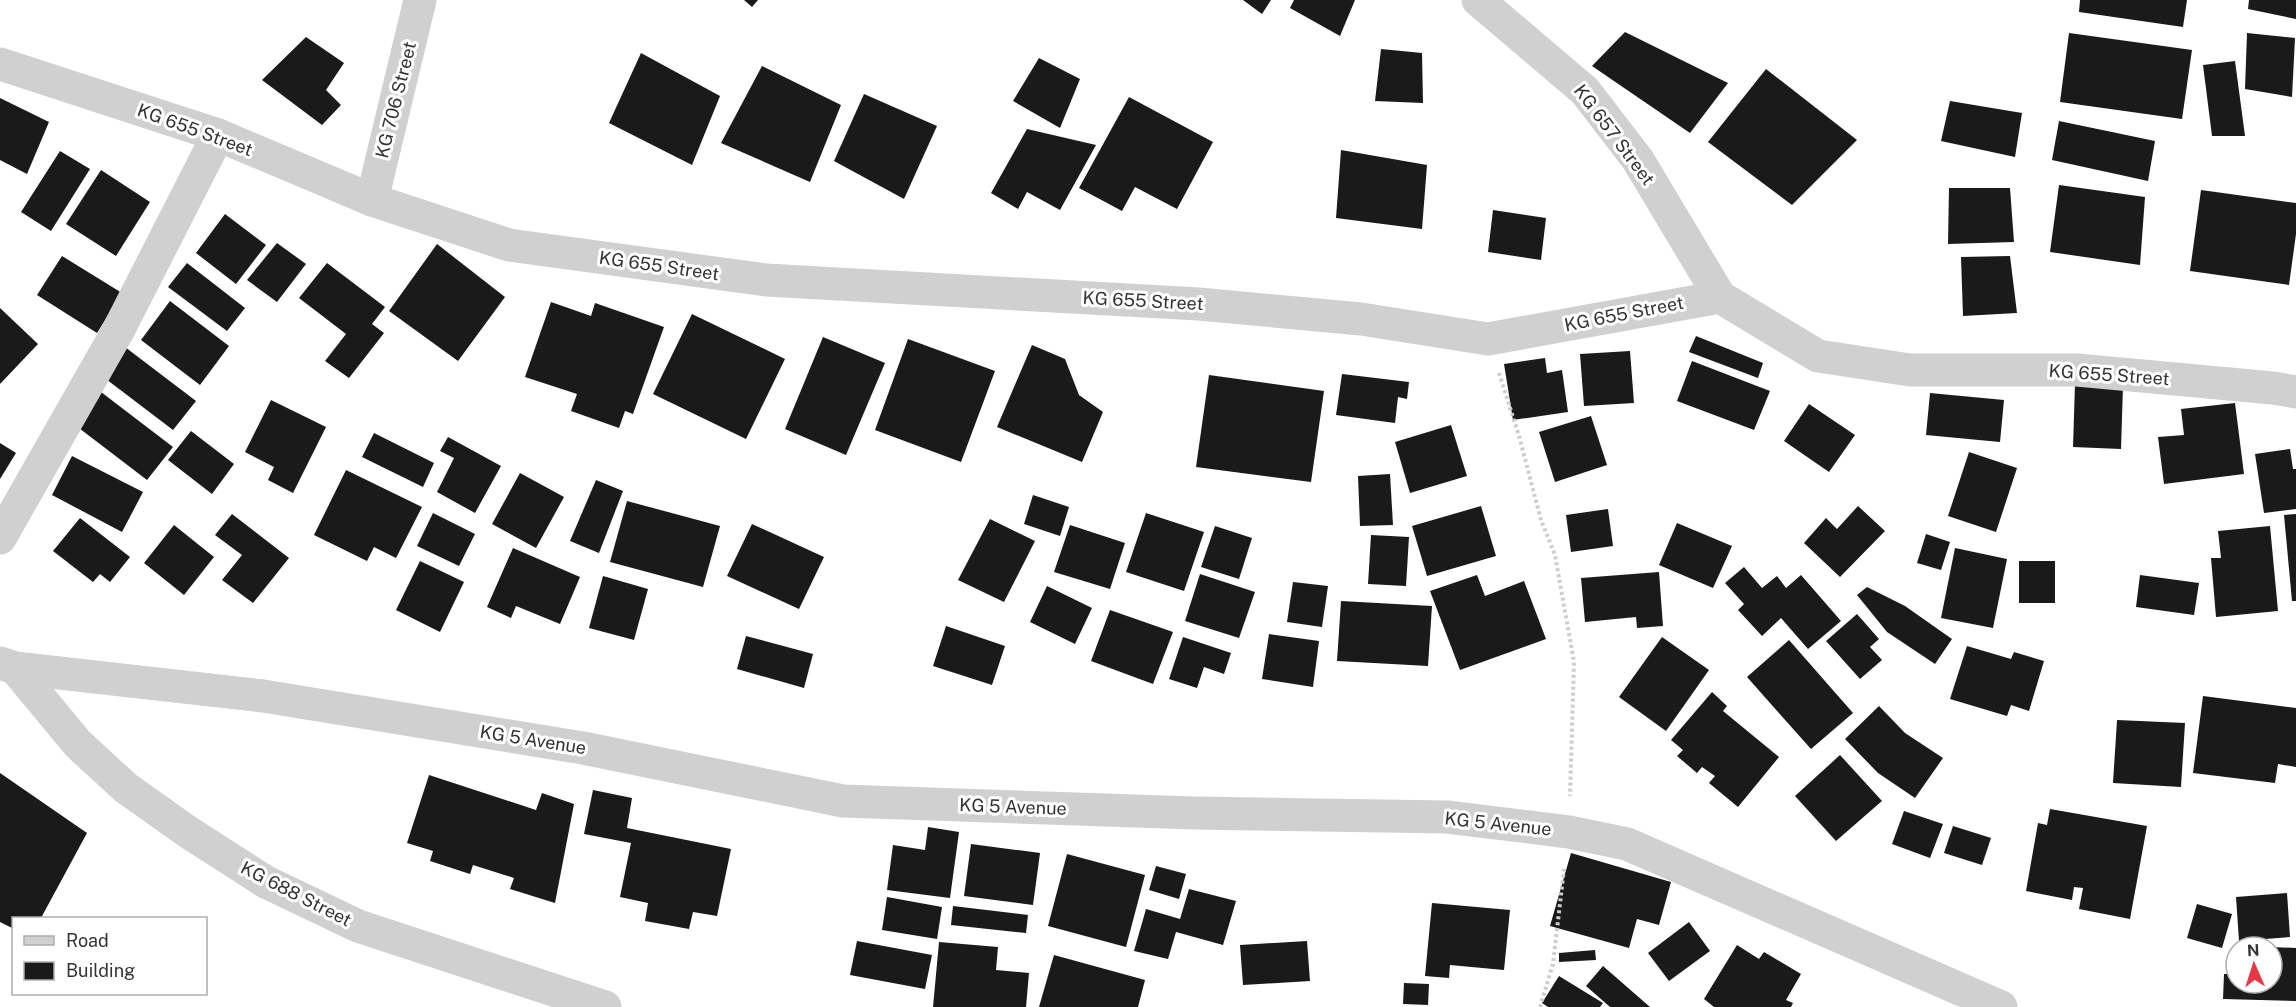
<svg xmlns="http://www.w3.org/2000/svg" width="2296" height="1007" font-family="'Public Sans',sans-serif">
<rect width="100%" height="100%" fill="#fff"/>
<!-- building -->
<g fill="#1a1a1a">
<polygon points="744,0 758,0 752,7"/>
<polygon points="1243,0 1271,0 1262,14"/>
<polygon points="1294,0 1355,0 1340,36 1290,8"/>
<polygon points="2080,0 2187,0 2183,27 2079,12"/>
<polygon points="2249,0 2296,0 2296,19 2248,9"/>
<polygon points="1625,32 1728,83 1690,133 1592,66"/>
<polygon points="2069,33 2192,50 2182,119 2060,102"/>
<polygon points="2247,33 2295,38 2292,97 2245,89"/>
<polygon points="306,37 344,63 326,90 341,105 322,125 262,80"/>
<polygon points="1381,49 1422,53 1423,103 1375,101"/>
<polygon points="641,53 720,96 692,165 609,123"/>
<polygon points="1039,58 1080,79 1060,128 1013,101"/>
<polygon points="2235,61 2245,136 2212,136 2203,65"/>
<polygon points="762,66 841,105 810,182 721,143"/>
<polygon points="1766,69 1857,140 1792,205 1708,142"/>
<polygon points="864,94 937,126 904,199 834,161"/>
<polygon points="1129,97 1213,142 1177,209 1135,187 1122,211 1079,188"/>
<polygon points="0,98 49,122 27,174 0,160"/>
<polygon points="1950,101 2022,113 2015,157 1941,141"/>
<polygon points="2059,121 2155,141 2148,181 2052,160"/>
<polygon points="1027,129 1096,145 1060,210 1027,192 1018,209 991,193"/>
<polygon points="1341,150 1427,165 1422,229 1336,218"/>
<polygon points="60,151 90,169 51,231 21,212"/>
<polygon points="101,170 150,202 116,256 66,224"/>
<polygon points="2059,185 2145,197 2140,265 2050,252"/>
<polygon points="1949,188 2010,188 2014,242 1948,244"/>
<polygon points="2201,190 2296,203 2296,234 2289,285 2190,271"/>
<polygon points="1493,210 1546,218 1541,260 1488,252"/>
<polygon points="225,214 266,245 236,284 196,253"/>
<polygon points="277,243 306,264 277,302 247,280"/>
<polygon points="437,244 505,297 458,361 389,311"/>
<polygon points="62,256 122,293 97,333 37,295"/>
<polygon points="2010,256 2017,313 1963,316 1961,257"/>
<polygon points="187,263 245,308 227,331 168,287"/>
<polygon points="327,263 385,307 372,324 384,333 349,378 325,361 346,334 299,298"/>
<polygon points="170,301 229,346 200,385 141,340"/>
<polygon points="551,302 591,316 595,303 664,327 633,414 625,411 619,428 571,411 577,394 525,377"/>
<polygon points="0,308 38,344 0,384"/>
<polygon points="692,314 785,359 746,439 653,394"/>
<polygon points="1696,336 1763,363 1758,378 1689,352"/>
<polygon points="823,337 885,363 846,455 785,429"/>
<polygon points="908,339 995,371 961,462 875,430"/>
<polygon points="1032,345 1065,359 1079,395 1103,412 1082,462 997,427"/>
<polygon points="125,347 196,401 173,430 102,376"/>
<polygon points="1630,351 1634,403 1584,406 1580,354"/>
<polygon points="1545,358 1547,373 1562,370 1568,412 1513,420 1504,364"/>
<polygon points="1692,361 1770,391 1754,430 1677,401"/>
<polygon points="1342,374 1409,382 1407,399 1398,397 1395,423 1336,415"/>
<polygon points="1209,375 1324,391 1311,482 1196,467"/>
<polygon points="2075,384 2123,386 2121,449 2073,447"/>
<polygon points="101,392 173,447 147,480 75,425"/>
<polygon points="1930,393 2004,400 2000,442 1926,435"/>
<polygon points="271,400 326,427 293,493 268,480 274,467 245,452"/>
<polygon points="2235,403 2244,474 2164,484 2158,437 2184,435 2181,409"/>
<polygon points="1809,404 1855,435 1829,472 1784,441"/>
<polygon points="1591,416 1607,465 1555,482 1539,432"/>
<polygon points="1451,425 1467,476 1410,493 1395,442"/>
<polygon points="191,431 234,464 212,494 168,460"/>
<polygon points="374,433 434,463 423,487 362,457"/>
<polygon points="448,437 501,466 475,513 437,492 454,458 440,451"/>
<polygon points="0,443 16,453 0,479"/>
<polygon points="2290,449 2293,469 2296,469 2296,509 2264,513 2255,454"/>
<polygon points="1969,452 2017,468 1996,532 1948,516"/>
<polygon points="72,456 143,492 122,532 52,495"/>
<polygon points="346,470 422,507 396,558 374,547 367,561 314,535"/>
<polygon points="520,473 564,497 536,548 492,524"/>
<polygon points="1390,474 1393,525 1360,526 1358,476"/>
<polygon points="596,480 623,491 599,553 570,541"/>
<polygon points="1033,495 1069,507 1060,536 1024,524"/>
<polygon points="627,501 720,526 703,587 610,562"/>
<polygon points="1481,506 1496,556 1427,576 1412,526"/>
<polygon points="1858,506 1885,531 1840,577 1804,543 1826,518 1837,529"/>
<polygon points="1608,509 1613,546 1571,552 1566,515"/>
<polygon points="433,513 475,534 459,566 417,546"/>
<polygon points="1146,513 1204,532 1184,591 1126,572"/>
<polygon points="232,514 289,558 253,603 222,580 242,555 215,535"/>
<polygon points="2296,514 2296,601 2292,601 2284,515"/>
<polygon points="80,518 130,557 110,582 100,574 93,582 53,551"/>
<polygon points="990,519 1035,541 1004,602 958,580"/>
<polygon points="1677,523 1732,546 1713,588 1659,565"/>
<polygon points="752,524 824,557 799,609 727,576"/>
<polygon points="174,525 214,557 184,595 144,563"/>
<polygon points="1070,525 1125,543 1110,589 1054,572"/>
<polygon points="1215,526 1252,538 1239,579 1201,567"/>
<polygon points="2270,526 2278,611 2216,617 2211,558 2221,558 2218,531"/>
<polygon points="1926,534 1950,542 1941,570 1917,563"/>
<polygon points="1371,535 1409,537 1406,586 1368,584"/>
<polygon points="513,548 580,577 560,624 516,606 511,618 487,607"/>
<polygon points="1955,548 2007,559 1993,628 1941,618"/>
<polygon points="420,561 464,582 440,632 396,610"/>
<rect x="2019" y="561" width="36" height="42"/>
<polygon points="1744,567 1762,588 1777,576 1786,588 1801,575 1841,621 1808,649 1781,618 1762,636 1738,610 1744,604 1725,583"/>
<polygon points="1659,572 1663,626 1637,628 1636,617 1585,622 1581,578"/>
<polygon points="1200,574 1255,592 1239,638 1185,621"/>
<polygon points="1477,575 1485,596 1524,581 1546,639 1460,670 1430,591"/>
<polygon points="2140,575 2199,583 2194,615 2136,607"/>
<polygon points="603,576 648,589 634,640 589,628"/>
<polygon points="1293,582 1328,586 1322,627 1287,622"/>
<polygon points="1047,586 1092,608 1075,644 1030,622"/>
<polygon points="1867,587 1905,606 1952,639 1935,664 1887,632 1857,595"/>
<polygon points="1341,601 1432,606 1428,666 1337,661"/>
<polygon points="1110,610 1173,632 1153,684 1091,661"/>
<polygon points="1857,614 1879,639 1870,647 1882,660 1860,679 1826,641"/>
<polygon points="946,626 1005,646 992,685 933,666"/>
<polygon points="1269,634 1319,641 1313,687 1262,679"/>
<polygon points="746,636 813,654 804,688 737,669"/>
<polygon points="1183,637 1231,653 1224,674 1204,667 1197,688 1169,679"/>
<polygon points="1662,637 1709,670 1666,731 1619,697"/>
<polygon points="1789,640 1853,713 1811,749 1747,677"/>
<polygon points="1967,646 2011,659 2014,652 2044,661 2029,711 2011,705 2007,716 1950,699"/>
<polygon points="1712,692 1727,706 1723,711 1779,757 1738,807 1709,783 1715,776 1702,767 1697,773 1677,756 1683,750 1671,740"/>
<polygon points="2203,696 2296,708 2296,767 2278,764 2275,783 2193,773"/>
<polygon points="1879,706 1905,733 1943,758 1915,798 1878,773 1845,739"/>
<polygon points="2117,720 2185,723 2181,787 2113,783"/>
<polygon points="1840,755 1882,801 1836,841 1795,796"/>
<polygon points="0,773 87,833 41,918 14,918 14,929 0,922"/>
<polygon points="429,775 536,810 542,793 574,804 555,903 510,889 514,878 473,865 470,874 430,861 433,851 407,843"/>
<polygon points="593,790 632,798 627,828 731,849 717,916 693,912 689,929 645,921 648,903 620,897 631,843 584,834"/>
<polygon points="2050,809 2147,826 2130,919 2079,909 2083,888 2074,887 2072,900 2026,891 2038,823 2047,825"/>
<polygon points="1904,811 1943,824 1930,858 1892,844"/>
<polygon points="1953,826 1991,838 1982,865 1944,853"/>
<polygon points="928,827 959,832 950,898 887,890 893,845 925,850"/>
<polygon points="971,844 1040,853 1033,905 964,896"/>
<polygon points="1571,853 1671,882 1659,925 1637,919 1629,948 1550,926"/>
<polygon points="1067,854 1145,875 1126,947 1048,926"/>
<polygon points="1156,866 1186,874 1179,899 1149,890"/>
<polygon points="1189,889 1236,901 1223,945 1176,932 1168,959 1134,951 1146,909 1180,919"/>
<polygon points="2287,893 2290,937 2239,941 2236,897"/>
<polygon points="887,897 942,907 937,939 882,930"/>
<polygon points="1432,903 1510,910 1504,970 1450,965 1449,978 1425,976"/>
<polygon points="2197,904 2232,914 2222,948 2187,938"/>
<polygon points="953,906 1028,915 1026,933 951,925"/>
<polygon points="1689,922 1710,951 1669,981 1648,953"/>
<polygon points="857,941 932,955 925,989 850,975"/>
<polygon points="1307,941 1310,981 1243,985 1240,945"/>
<polygon points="939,942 998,947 996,970 1029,973 1026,1007 933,1007"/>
<polygon points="1737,945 1759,959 1764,952 1801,974 1786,1000 1793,1003 1791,1007 1714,1007 1704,999"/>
<polygon points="2272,947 2296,948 2296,1001 2223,999 2224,974 2234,974 2234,949 2236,949 2236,983 2272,983"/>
<polygon points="1595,950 1596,960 1559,962 1559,953"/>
<polygon points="1054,955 1145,980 1138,1007 1039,1007"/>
<polygon points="1603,966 1650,1007 1610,1007 1586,986"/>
<polygon points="1559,976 1603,1003 1600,1007 1548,1007 1542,1003"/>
<polygon points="1404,983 1429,984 1428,1005 1403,1004"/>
</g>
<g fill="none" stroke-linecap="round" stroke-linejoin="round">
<!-- path -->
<g stroke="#cdcdcd" stroke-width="4" stroke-dasharray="3 3" stroke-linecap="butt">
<polyline points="1499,373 1519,436 1541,520 1555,555 1574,662 1570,796"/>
<polyline points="1540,1007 1553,964 1564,869"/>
</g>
<!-- minor -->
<g stroke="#d0d0d0" stroke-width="33">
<polyline points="1478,0 1585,91 1638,160 1720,297"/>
<polyline points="0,64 218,135 372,200 509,245 766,280 1199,304 1361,319 1488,339 1720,297 1818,356 1910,370 2077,370 2273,388 2296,392"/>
<polyline points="372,200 420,0"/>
<polyline points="0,538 119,329 218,135"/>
<polyline points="0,663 15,668 263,696 583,748 843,801 1195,813 1447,817 1569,832 1627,844 2001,1007"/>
<polyline points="15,668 78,744 126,788 188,832 266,882 358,926 605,1007"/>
</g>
</g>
<g text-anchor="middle" stroke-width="6" stroke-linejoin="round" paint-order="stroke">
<!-- street labels -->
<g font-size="18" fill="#333" stroke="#fff">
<text transform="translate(396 100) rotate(-76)" y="6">KG 706 Street</text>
<text transform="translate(195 130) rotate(20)" y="6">KG 655 Street</text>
<text transform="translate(1614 135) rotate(53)" y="6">KG 657 Street</text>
<text transform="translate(659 266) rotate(8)" y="6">KG 655 Street</text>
<text transform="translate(1143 301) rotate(3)" y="6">KG 655 Street</text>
<text transform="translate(1624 314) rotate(-11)" y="6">KG 655 Street</text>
<text transform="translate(2109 375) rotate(4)" y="6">KG 655 Street</text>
<text transform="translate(533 740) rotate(9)" y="6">KG 5 Avenue</text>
<text transform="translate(1013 807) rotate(2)" y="6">KG 5 Avenue</text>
<text transform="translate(1498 824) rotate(6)" y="6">KG 5 Avenue</text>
<text transform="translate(296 894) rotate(27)" y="6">KG 688 Street</text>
</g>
</g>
<!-- legend -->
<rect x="12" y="917" width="195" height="78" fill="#ffffff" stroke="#adadad" stroke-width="1.5"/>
<rect x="24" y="936" width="30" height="9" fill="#d0d0d0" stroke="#adadad" stroke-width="1.5"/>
<text x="66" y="947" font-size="18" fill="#333333">Road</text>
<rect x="24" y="962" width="30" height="18" fill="#1a1a1a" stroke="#adadad" stroke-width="1.5"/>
<text x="66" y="977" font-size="18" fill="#333333">Building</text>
<!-- north arrow -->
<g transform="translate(2254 965) rotate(357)"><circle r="28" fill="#ffffff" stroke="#adadad" stroke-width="1.5"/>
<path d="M0-4.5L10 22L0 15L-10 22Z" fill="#e63946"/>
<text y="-9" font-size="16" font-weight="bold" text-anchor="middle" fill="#333333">N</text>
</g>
</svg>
